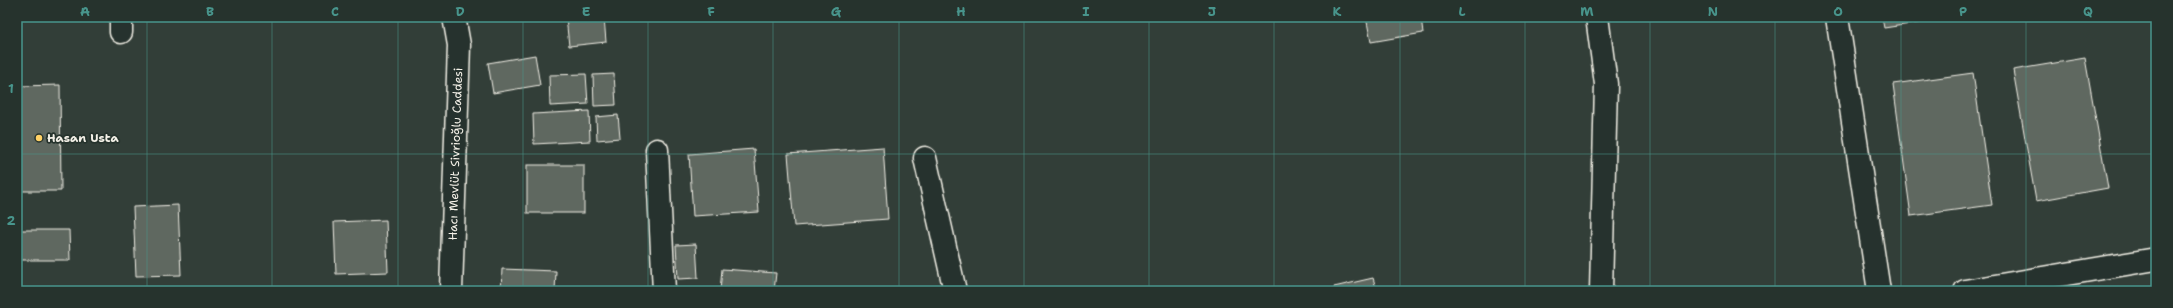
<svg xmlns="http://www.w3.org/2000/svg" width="2173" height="308" font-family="'Shantell Sans',sans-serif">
<rect width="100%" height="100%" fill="#323e38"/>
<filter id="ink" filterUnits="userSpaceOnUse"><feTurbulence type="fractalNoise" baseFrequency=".025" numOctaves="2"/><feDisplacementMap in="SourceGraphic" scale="8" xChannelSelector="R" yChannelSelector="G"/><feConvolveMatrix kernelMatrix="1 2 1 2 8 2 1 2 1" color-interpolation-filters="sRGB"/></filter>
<g filter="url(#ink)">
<!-- building -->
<g fill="#5f6861" stroke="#f4f1e8">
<polygon points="566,17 604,17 606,42 569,46"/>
<polygon points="1366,17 1421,17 1423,33 1371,42"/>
<polygon points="1882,17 1950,17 1950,18 1884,28"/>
<polygon points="535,55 540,85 493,93 488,63"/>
<polygon points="2085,58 2108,188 2036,201 2013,70"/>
<polygon points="1973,73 1992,205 1911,216 1893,84"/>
<polygon points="17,74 18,86 60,85 61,191 17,191"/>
<polygon points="586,74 588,104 550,106 549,75"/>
<polygon points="614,74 616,105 594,106 593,75"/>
<polygon points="589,111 590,141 534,144 533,114"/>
<polygon points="618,115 620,138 597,140 596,117"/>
<polygon points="883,147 888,219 794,226 788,154"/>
<polygon points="754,149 759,212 693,216 689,154"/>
<rect x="527" y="165" width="57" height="48"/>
<polygon points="178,205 181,275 136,276 133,207"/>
<polygon points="386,220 388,272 336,274 334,222"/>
<polygon points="17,230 69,230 70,260 17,260"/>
<polygon points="696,244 698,278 678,279 676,245"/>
<polygon points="502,269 556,271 555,291 501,291"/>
<polygon points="722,269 776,273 774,291 720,291"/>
<polygon points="1373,278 1377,291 1335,291 1334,287"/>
</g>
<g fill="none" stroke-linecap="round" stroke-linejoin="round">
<defs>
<g id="minor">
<polyline points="121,17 121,32"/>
<polyline points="1597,17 1606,84 1601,291"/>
<polyline points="1837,17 1879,291"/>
<polyline points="657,150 664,291"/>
<polyline points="925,158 955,291"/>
<polyline points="1965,291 2156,259"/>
</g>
<g id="tertiary">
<path id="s1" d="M451 291 459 45 454 17"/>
</g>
</defs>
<!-- minor casing -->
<use href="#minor" stroke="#f4f1e8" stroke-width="25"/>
<!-- tertiary casing -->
<use href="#tertiary" stroke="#f4f1e8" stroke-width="25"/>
<!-- minor -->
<use href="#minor" stroke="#26332d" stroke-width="22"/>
<!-- tertiary -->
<use href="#tertiary" stroke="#26332d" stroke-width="22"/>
</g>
</g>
<!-- grid -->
<path fill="none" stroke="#48958c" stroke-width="1" stroke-opacity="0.55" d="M147 17V291M272 17V291M398 17V291M523 17V291M648 17V291M773 17V291M899 17V291M1024 17V291M1149 17V291M1274 17V291M1400 17V291M1525 17V291M1650 17V291M1775 17V291M1901 17V291M2026 17V291M17 154H2156"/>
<!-- markers -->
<circle fill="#ffd166" stroke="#26332d" stroke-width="1.5" cx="39" cy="138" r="4"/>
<g text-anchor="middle" stroke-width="3.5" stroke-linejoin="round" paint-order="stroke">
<!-- poi labels -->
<g font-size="12" font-weight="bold" fill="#f4f1e8" stroke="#26332d" text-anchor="start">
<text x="47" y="142">Hasan Usta</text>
</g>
<!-- street labels -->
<g font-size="12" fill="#f4f1e8" stroke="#26332d">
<text dy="4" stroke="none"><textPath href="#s1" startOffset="137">Hacı Mevlüt Sivrioğlu Caddesi</textPath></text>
</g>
</g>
<!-- margin -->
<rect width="2173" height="308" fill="none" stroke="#26332d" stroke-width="44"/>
<rect x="22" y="22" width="2129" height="264" fill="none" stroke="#48958c" stroke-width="1.5"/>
<g font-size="13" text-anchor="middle" font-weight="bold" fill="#48958c">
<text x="85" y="16">A</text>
<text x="210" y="16">B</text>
<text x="335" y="16">C</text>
<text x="460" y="16">D</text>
<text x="586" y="16">E</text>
<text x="711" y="16">F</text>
<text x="836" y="16">G</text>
<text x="961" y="16">H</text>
<text x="1086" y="16">I</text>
<text x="1212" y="16">J</text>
<text x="1337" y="16">K</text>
<text x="1462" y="16">L</text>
<text x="1587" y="16">M</text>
<text x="1713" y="16">N</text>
<text x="1838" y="16">O</text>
<text x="1963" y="16">P</text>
<text x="2088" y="16">Q</text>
<text x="11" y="93">1</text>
<text x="11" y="225">2</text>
</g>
</svg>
